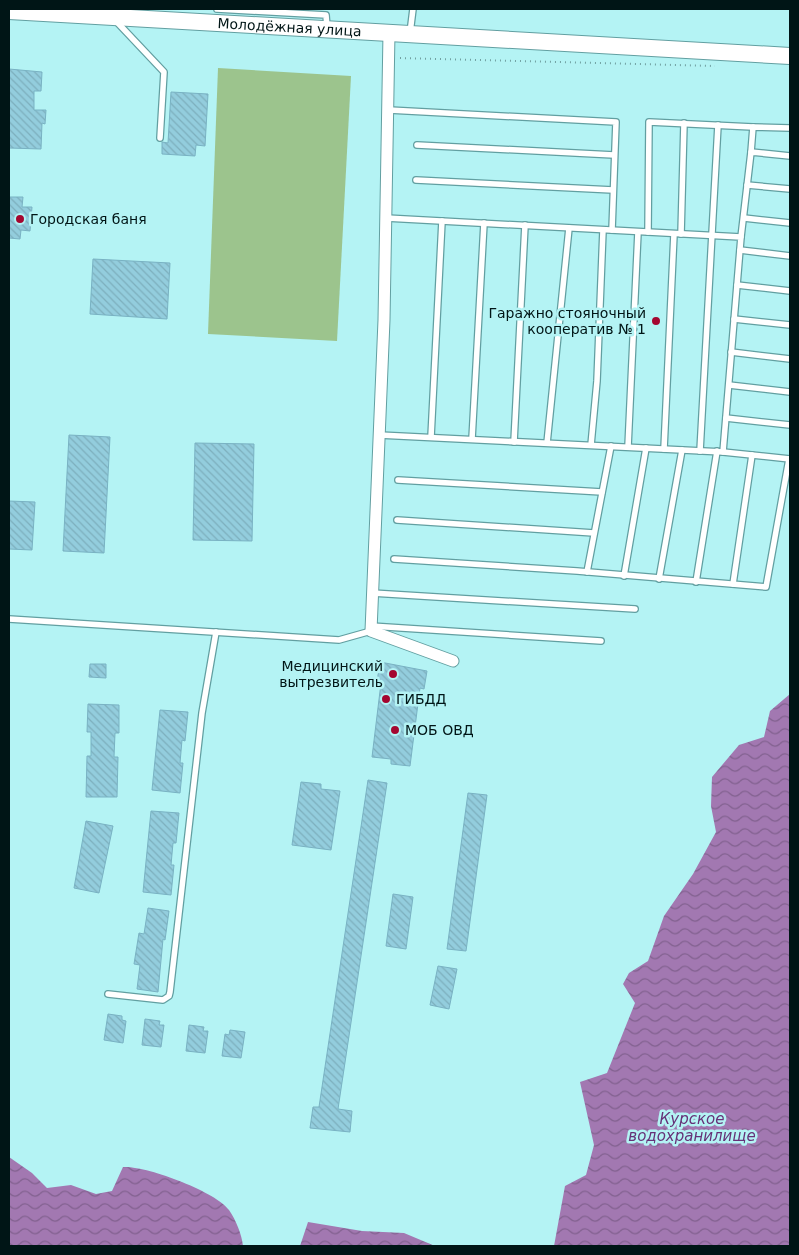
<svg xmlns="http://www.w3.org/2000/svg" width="799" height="1255" font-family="'DejaVu Sans',sans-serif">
<defs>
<pattern id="water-waves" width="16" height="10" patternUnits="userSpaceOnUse" patternTransform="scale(1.25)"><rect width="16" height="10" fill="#a278b1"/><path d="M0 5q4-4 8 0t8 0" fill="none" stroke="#82618f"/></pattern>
<pattern id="building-back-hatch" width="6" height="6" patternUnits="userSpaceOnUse" patternTransform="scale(1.25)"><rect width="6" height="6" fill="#93cddd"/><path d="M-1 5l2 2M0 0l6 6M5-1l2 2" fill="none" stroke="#7dafbd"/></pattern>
</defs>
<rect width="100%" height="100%" fill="#b4f3f4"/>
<!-- pitch -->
<polygon fill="#9cc48d" points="218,68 351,76 337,341 208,334"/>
<!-- water -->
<g fill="url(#water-waves)">
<polygon points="790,694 790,1246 554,1246 565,1186 586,1175 594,1145 580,1082 607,1073 635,1003 623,984 629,973 648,961 664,916 693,874 716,832 711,806 712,777 739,745 764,737 770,711"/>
<path d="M9 1157 32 1173 47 1188 71 1185 96 1194 112 1191 123 1167C145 1165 217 1192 229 1210 236 1220 242 1235 243 1246H9Z"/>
<polygon points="308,1222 362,1231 404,1233 435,1246 300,1246"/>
</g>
<!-- building -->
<g fill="url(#building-back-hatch)" stroke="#79b2c3">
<polygon points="9,69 42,72 41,91 34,91 34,110 46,110 45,124 42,123 41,149 9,148"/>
<polygon points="171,92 208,94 205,146 196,145 195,156 162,154 162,142 168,143"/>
<polygon points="9,197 23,197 22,207 32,207 30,231 21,230 20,239 9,238"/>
<polygon points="93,259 170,263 167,319 90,314"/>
<polygon points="69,435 110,437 104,553 63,551"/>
<polygon points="195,443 254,444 252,541 193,540"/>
<polygon points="9,501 35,502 32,550 9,549"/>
<polygon points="380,662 427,671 424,689 420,688 410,766 391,764 391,759 372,757 381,683 377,682"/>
<polygon points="90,664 106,664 106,678 89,677"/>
<polygon points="88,704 119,705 119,733 115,733 114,757 118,757 117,797 86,797 87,756 91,756 91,732 87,732"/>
<polygon points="160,710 188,712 185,741 182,740 180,763 183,763 180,793 152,790"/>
<polygon points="368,780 387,783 338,1109 352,1111 350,1132 310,1128 313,1107 319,1107"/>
<polygon points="301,782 321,784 321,789 340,791 331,850 292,845"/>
<polygon points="468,793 487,795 466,951 447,949"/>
<polygon points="151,811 179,813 176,843 173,843 171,865 174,865 171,895 143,892"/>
<polygon points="86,821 113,826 99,893 74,888"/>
<polygon points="393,894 413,897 406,949 386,946"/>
<polygon points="148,908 169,911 165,940 163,939 158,992 137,989 140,965 134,964 139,933 144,934"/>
<polygon points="438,966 457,969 449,1009 430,1005"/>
<polygon points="108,1014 122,1016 122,1020 126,1021 123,1043 104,1040"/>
<polygon points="145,1019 160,1021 159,1025 164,1025 161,1047 142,1045"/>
<polygon points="189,1025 204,1027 203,1031 208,1031 205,1053 186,1051"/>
<polygon points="230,1030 245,1032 241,1058 222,1056 225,1034 229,1035"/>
</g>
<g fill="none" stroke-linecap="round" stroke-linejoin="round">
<defs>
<g id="lane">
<polyline points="217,9 326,15 327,27"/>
<polyline points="115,20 164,72 160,138"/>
<polyline points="410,33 413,9"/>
<polyline points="389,110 616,122 612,230"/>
<polyline points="417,145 614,155"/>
<polyline points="751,152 753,127 790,128"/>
<polyline points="416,180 613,190"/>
<polyline points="747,185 790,189"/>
<polyline points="744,218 790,223"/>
<polyline points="648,232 649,122 753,127"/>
<polyline points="681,234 684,123"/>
<polyline points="741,237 751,152 790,156"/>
<polyline points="740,250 790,256"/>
<polyline points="737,285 790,291"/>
<polyline points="734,319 790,325"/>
<polyline points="731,352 790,359"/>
<polyline points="729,385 790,392"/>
<polyline points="726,418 790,425"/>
<polyline points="379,435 723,452 741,237 386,218"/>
<polyline points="431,437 442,221"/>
<polyline points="472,439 484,223"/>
<polyline points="514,442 525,225"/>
<polyline points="547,443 569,228"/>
<polyline points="591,445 597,381 603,230"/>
<polyline points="628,447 638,232"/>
<polyline points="664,449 674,234"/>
<polyline points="700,451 718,125"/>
<polyline points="723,452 790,459"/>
<polyline points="398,480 602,492"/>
<polyline points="397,520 594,533"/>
<polyline points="394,559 577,571 766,587 789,459"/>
<polyline points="587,572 611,446"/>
<polyline points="624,576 646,448"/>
<polyline points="659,579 682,450"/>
<polyline points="696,582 717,451"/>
<polyline points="733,584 752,455"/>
<polyline points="372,593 635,609"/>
<polyline points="9,619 339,640 371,631"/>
<polyline points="371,626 601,641"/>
<polyline points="108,994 163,1000 169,996 170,992 202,713 216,632"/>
</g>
<polyline id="street" points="389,33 384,320 371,631 453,661"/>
<g id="secondary">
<path id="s1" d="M9 11 790 56"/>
</g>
</defs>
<!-- lane casing -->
<use href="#lane" stroke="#629fa1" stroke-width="8"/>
<!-- street casing -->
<use href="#street" stroke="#629fa1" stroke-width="13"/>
<!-- secondary casing -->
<use href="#secondary" stroke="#629fa1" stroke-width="18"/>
<!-- path -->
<polyline stroke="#71a0a1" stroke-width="2" stroke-dasharray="1 4" stroke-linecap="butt" points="400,58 715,66"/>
<!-- lane -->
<use href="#lane" stroke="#fff" stroke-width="5.5"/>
<!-- street -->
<use href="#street" stroke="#fff" stroke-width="11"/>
<!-- secondary -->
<use href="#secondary" stroke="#fff" stroke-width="16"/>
</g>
<!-- markers -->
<g fill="#a40630" stroke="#b4f3f4" stroke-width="2">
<circle cx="20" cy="219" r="5"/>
<circle cx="656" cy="321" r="5"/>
<circle cx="393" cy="674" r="5"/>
<circle cx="386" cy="699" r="5"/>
<circle cx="395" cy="730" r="5"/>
</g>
<g text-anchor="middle" stroke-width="5" stroke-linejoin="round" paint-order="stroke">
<!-- street labels -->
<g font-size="14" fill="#001516" stroke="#b4f3f4">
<text dy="5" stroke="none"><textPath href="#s1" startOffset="281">Молодёжная улица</textPath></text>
</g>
<!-- poi labels -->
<g font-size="14" fill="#001516" stroke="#b4f3f4" text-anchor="start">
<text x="30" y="224">Городская баня</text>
<text x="646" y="318" text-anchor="end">Гаражно стояночный<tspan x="646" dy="16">кооператив № 1</tspan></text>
<text x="383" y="671" text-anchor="end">Медицинский<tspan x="383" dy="16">вытрезвитель</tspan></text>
<text x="396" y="704">ГИБДД</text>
<text x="405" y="735">МОБ ОВД</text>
</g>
<!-- water labels -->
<g font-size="15" font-style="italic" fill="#663177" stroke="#b4f3f4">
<text x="692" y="1124">Курское<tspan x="692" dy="17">водохранилище</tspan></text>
</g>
</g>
<!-- border -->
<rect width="799" height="1255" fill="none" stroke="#001516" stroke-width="20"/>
</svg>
